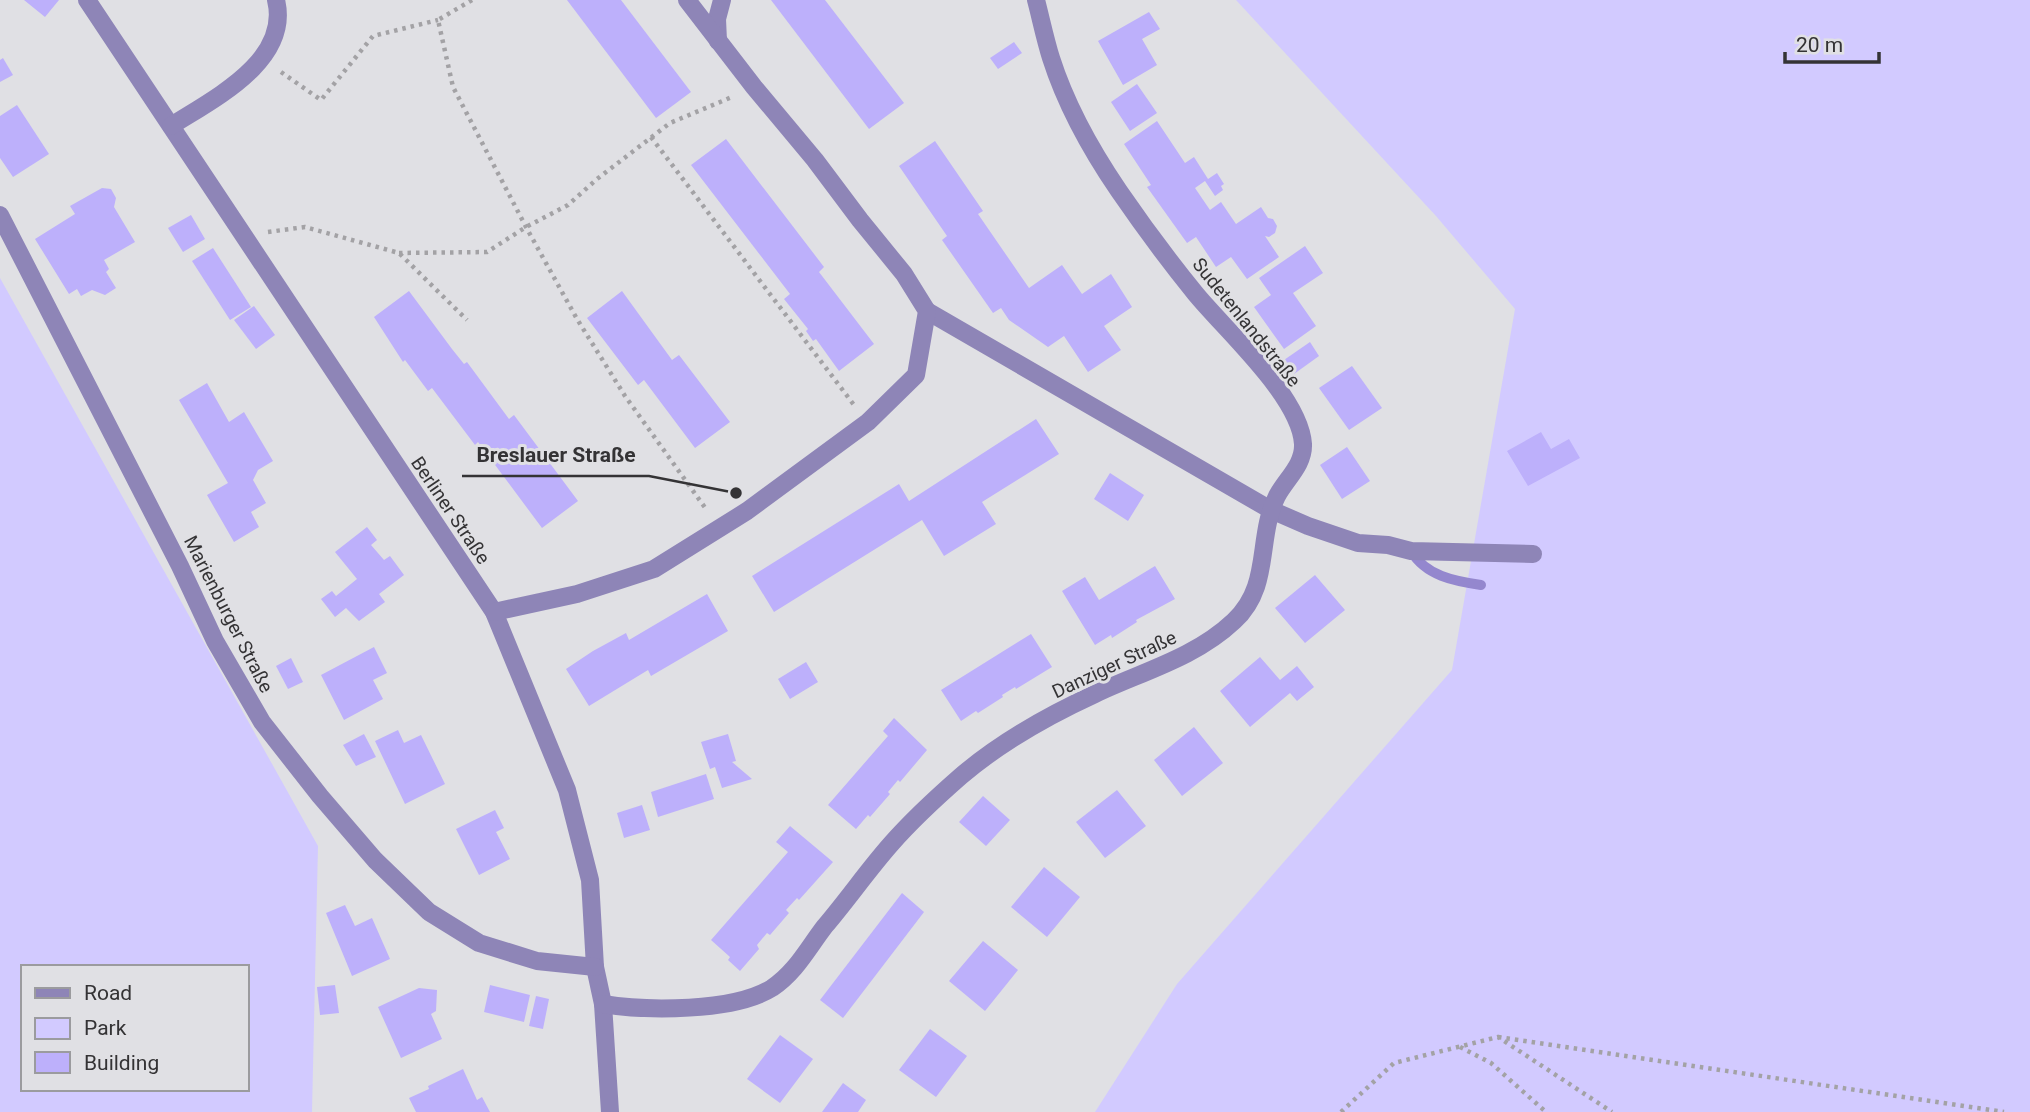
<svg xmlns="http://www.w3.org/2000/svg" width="2030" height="1112" font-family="Roboto,sans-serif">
<rect width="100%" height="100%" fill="#e0e0e4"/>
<!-- green -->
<g fill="#d2caff" fill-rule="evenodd">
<polygon points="1236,0 2030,0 2030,1112 1095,1112 1177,984 1452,670 1515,309 1436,216"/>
<path d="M0 278 318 846 312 1112H0ZM23 967H247V1089H23Z"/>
</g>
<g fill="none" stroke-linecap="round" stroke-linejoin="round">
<!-- stream -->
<path stroke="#9487ce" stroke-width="10" d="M1411 551C1426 576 1454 581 1481 585"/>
</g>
<!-- building -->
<g fill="#bdb0fb">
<polygon points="24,0 59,0 45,17"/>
<polygon points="567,0 621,0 691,92 656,118"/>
<polygon points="771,0 825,0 904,103 869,129"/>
<polygon points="1149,12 1160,29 1142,39 1157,65 1123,85 1098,41"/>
<polygon points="1014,42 1022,53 998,69 990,58"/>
<polygon points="3,58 13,75 0,82 0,60"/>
<polygon points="1137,84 1157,113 1130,131 1111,102"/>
<polygon points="17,105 49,154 13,177 0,158 0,116"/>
<polygon points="1157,121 1185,163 1194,157 1208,179 1217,173 1224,184 1221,186 1223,190 1215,196 1205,181 1195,188 1210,210 1221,202 1236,224 1261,207 1268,218 1273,219 1277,226 1275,233 1269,237 1265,236 1279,257 1247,279 1231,257 1216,267 1196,237 1187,243 1147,187 1151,185 1124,144"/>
<polygon points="726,139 824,267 819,272 874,344 839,371 816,339 813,341 806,331 808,329 784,299 790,294 691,165"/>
<polygon points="935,141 983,211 978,214 1029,288 1062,265 1082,294 1111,274 1132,307 1104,326 1121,350 1088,372 1064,336 1048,347 1009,320 1001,308 993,313 942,240 947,236 899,166"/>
<polygon points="102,188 111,189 116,198 114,207 135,242 104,260 109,269 106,272 116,288 105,295 92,290 81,296 77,289 69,294 35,239 75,214 70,206"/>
<polygon points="191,215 205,239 183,252 168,228"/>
<polygon points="1305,246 1323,273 1293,293 1316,326 1284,349 1254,307 1271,295 1259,278"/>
<polygon points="213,248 251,307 230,320 192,261"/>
<polygon points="409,291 452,349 464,364 467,362 509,419 514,415 578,501 542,528 478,442 475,445 432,388 428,391 405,360 403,362 374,317"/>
<polygon points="622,291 672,360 679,355 730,422 695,448 644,380 638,385 587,318"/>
<polygon points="254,306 275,335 256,349 234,320"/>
<polygon points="1310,342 1319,356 1294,374 1284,360"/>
<polygon points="1352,366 1382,408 1349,430 1319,388"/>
<polygon points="207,383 229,422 244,412 273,461 258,470 253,480 266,503 251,512 259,527 234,542 207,495 228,483 179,400"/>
<polygon points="1036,419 1059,454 982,502 996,524 944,556 922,520 774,612 752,576 899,484 909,501"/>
<polygon points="1541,432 1551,449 1569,439 1580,458 1528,486 1507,451"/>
<polygon points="1347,447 1370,481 1342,499 1320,465"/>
<polygon points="1110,473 1144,495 1128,521 1094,499"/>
<polygon points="367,527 377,540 371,545 384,560 390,556 404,575 379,594 385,602 359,621 346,608 335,617 321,599 332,591 336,596 357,579 335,552"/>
<polygon points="1155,566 1175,599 1136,620 1137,622 1112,638 1111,635 1095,645 1062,591 1085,577 1099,600"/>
<polygon points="1315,575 1345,610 1305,643 1275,608"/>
<polygon points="707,594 728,631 651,676 648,670 589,706 566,669 593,651 626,633 629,640"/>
<polygon points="1031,634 1052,667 1016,689 1015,687 1002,695 1003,697 978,713 976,711 961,721 941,690"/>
<polygon points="374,647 387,673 373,680 383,699 344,720 321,675"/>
<polygon points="1260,657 1280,680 1297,666 1314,687 1297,701 1290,693 1250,727 1220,691"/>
<polygon points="291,658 303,682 288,689 276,666"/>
<polygon points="806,662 818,682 790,699 778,679"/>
<polygon points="894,718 927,750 900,782 898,780 888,792 890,794 870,817 868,815 856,829 828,805 888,736 883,731"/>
<polygon points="1194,727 1223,763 1182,796 1154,760"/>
<polygon points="398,730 404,743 421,735 445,784 405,804 375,741"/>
<polygon points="364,734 376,757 356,766 343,745"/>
<polygon points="728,734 736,761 732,762 752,779 722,788 715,767 710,769 701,742"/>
<polygon points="706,774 714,799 658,817 651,792"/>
<polygon points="1117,790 1146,826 1105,858 1076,822"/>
<polygon points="983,796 1010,820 986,846 959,822"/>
<polygon points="642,805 650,830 624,838 617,813"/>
<polygon points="495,810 504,828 496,832 510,859 479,875 456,829"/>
<polygon points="790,826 833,862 799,900 797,898 786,910 789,913 770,935 767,933 757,945 759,949 740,971 728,960 730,957 711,940 788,852 776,842"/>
<polygon points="1044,867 1080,897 1047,937 1011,907"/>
<polygon points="902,893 924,912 843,1018 820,1000"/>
<polygon points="345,905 355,926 372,918 390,959 352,976 326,913"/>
<polygon points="983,941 1018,970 985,1011 949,981"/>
<polygon points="335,985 339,1013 320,1015 317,987"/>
<polygon points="490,985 530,995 524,1022 484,1012"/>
<polygon points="419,988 437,990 436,1011 431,1014 442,1039 401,1058 378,1007"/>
<polygon points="536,996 549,999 543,1029 529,1026"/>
<polygon points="930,1029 967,1056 936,1097 899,1070"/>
<polygon points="780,1035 813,1059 780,1103 747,1079"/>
<polygon points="463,1069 477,1100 482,1097 490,1112 416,1112 409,1098 429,1089 428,1086"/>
<polygon points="843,1083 866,1100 858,1112 822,1112"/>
</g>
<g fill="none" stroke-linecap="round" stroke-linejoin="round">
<!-- path -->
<g stroke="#a3a2a5" stroke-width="4.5" stroke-dasharray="3.5 5" stroke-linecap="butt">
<polyline points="472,0 438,20 453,87 526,227 577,319 625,396 706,509"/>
<polyline points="281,72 321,100 373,36 438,20"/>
<polyline points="651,137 854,405"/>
<polyline points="268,232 305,227 399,253 467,320"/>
<polyline points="399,253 487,252 526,227 568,205 597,179 670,123 732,97"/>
<polyline points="1498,1037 2004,1112"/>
<polyline points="1460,1047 1491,1063 1546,1112"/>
<polyline points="1341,1112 1394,1063 1498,1037 1612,1112"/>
</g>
<!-- minor -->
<g stroke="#8e85b7" stroke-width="18">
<polyline points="87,0 494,612 567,790 590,880 595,967 603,1004 610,1112"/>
<polyline points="718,41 717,19 722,0"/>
<path d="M171 126C213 99 291 61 276 0"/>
<polyline points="0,215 180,566 215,641 262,722 320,796 375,860 429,912 479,943 537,961 595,967"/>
<polyline points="927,311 1271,510 1308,526 1358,543 1388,545 1411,551 1533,554"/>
<polyline points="494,612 577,594 654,569 747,511 868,422 916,375 927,311 904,274 860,220 815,160 754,87 687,0"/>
<path d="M603 1004C646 1011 734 1012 772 988 796 972 808 948 825 926 848 899 868 870 891 844 912 820 937 797 961 776 1001 742 1047 716 1095 694 1141 672 1195 658 1234 621 1272 586 1256 538 1277 496 1286 479 1304 465 1303 444 1300 396 1225 330 1195 293 1169 261 1143 226 1119 191 1091 150 1066 105 1051 58 1045 39 1041 19 1036 0"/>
</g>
</g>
<g text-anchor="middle" stroke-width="6" stroke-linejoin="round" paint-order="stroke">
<!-- street labels -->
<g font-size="19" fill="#343335" stroke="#e0e0e4">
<text transform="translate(1247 322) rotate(51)" y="7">Sudetenlandstraße</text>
<text transform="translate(451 510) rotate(56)" y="7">Berliner Straße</text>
<text transform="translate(229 614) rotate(63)" y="7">Marienburger Straße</text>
<text transform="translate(1114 664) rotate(-25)" y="7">Danziger Straße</text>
</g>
</g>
<!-- callouts -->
<path fill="none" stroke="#343335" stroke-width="2.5" d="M736 493L649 476H462"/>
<circle fill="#343335" stroke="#e0e0e4" stroke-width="2.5" cx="736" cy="493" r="7"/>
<g font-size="21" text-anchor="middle" font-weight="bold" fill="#343335" stroke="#e0e0e4" stroke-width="6" stroke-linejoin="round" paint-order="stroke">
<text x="556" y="462">Breslauer Straße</text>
</g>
<!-- legend -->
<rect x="21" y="965" width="228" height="126" fill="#e0e0e4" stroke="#9b9b9e" stroke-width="2"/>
<rect x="35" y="988" width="35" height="10" fill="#8e85b7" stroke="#9b9b9e" stroke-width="2"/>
<text x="84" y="1000" font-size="21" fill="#343335">Road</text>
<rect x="35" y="1018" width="35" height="21" fill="#d2caff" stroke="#9b9b9e" stroke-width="2"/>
<text x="84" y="1035" font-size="21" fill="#343335">Park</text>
<rect x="35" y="1052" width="35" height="21" fill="#bdb0fb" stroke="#9b9b9e" stroke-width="2"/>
<text x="84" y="1070" font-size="21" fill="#343335">Building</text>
<!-- scale -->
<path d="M1785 52v10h94v-10" fill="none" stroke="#343335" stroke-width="3.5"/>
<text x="1796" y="52" font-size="21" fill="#343335" stroke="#e0e0e4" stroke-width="5" paint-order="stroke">20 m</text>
</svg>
